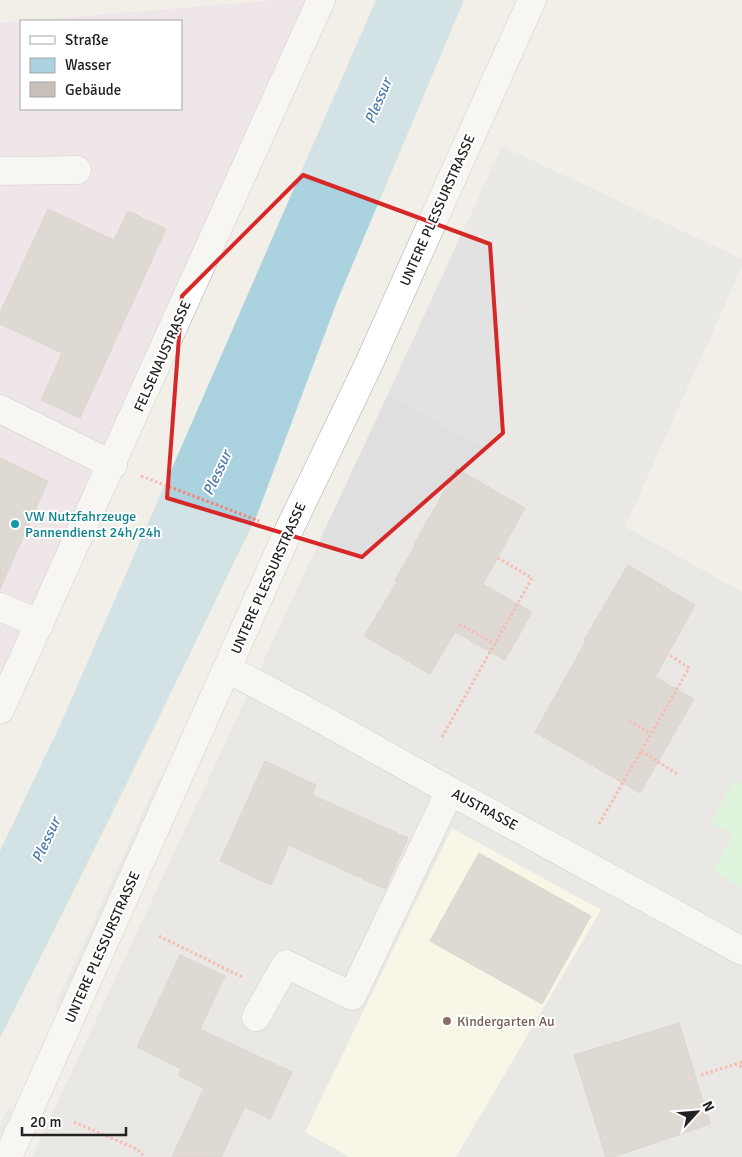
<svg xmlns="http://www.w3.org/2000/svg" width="742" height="1157" font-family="Signika,sans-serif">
<rect width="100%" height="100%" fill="#f2efe9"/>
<!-- residential -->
<polygon fill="#e0dfdf" points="388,394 742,592 742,1157 32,1157"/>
<!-- industrial -->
<polygon fill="#ebdbe8" points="276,0 321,0 0,702 0,23 21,21 21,109 181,109 181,21 23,21"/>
<!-- education -->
<polygon fill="#ffffe5" points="452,828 601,910 456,1157 349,1157 305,1132"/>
<!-- park -->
<polygon fill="#c8facc" points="734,780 742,784 742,888 713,871 733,835 711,823"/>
<!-- parking -->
<g fill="#e2e2e2">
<polygon points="502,146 742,259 742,267 625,527 388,394"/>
<polygon points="389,729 529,806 524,816 383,739"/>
<polygon points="684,755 729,779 686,856 642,832"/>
<polygon points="159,777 168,781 63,1012 54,1008"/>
<polygon points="275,905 383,957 344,1037 236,985"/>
<polygon points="713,906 742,922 742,936 707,916"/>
<polygon points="8,1108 18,1113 0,1152 0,1126"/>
</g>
<!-- water -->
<polygon fill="#aad3df" points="376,0 464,0 338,299 257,515 133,771 0,1038 0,851 61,723"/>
<!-- building -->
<g fill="#c7bfb8" stroke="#c4b6ab">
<polygon points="48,209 114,240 128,211 166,229 80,418 41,400 62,353 0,324 0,313"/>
<polygon points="0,458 48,481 0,589"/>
<polygon points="457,469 525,508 483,584 532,612 505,660 455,632 430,674 364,636 397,582 395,580 415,546 414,544"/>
<polygon points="628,565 695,605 655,677 694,699 640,793 535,732 586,641 584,640"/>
<polygon points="265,761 316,785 312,795 408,838 385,889 289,845 271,885 220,861"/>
<polygon points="479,853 591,916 542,1004 430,941"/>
<polygon points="180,955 225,976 200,1029 292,1072 270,1119 245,1107 221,1157 172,1157 204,1088 178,1075 181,1069 137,1047"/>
<polygon points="679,1023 710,1124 613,1157 606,1157 574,1055"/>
</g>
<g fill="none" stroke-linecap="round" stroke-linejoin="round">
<defs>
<g id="minor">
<polyline points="0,171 77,170"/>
<polyline points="0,409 113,465"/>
<polyline points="0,607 40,624"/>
<path d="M227 669C303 707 376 750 450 791 547 844 645 897 742 951"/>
<polyline points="0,710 321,0"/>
<polyline points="256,1017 286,964 352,996 450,791"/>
<polyline points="8,1157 287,534 366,370 532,0"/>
</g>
</defs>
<!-- minor casing -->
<use href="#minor" stroke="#a9a9a9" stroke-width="29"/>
<!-- path -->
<g stroke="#fa8072" stroke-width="3" stroke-dasharray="2.5 2.5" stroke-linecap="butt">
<polyline points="141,476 259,521"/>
<polyline points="459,624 495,644"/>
<polyline points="629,721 651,733"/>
<polyline points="442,737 532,578 498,558"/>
<polyline points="641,751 679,775"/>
<polyline points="599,824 689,668 668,654"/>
<polyline points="159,936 242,977"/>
<polyline points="742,1062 736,1064 742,1067"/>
<polyline points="701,1075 736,1064"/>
<polyline points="74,1122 137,1149 145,1157"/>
</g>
<!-- minor -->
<use href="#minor" stroke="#fff" stroke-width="28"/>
</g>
<!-- marked area -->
<path d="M0 0H742V1157H0ZM303 175 490 244 503 433 362 557 167 498 182 296Z" fill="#f2efe9" fill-opacity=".55" fill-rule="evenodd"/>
<path fill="none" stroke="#d62828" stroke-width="4" stroke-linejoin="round" d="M303 175 490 244 503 433 362 557 167 498 182 296Z"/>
<!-- markers -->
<circle fill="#0f9aa8" stroke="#fff" stroke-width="2" cx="15" cy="524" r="5"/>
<circle fill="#8d6e63" stroke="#fff" stroke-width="2" cx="447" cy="1021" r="5"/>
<g text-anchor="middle" stroke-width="4" stroke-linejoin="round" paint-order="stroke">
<!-- street labels -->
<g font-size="14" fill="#222" stroke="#fff">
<text transform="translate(437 210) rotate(-66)" y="5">UNTERE PLESSURSTRASSE</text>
<text transform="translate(162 356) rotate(-66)" y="5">FELSENAUSTRASSE</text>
<text transform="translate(268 578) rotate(-66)" y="5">UNTERE PLESSURSTRASSE</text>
<text transform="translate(485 809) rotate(28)" y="5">AUSTRASSE</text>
<text transform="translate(102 947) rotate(-66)" y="5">UNTERE PLESSURSTRASSE</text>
</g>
<!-- culture labels -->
<g font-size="14" fill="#0d838f" stroke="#fff" text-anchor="start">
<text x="25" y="521">VW Nutzfahrzeuge<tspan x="25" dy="16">Pannendienst 24h/24h</tspan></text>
</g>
<!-- education labels -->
<g font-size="14" fill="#785e54" stroke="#fff" text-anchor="start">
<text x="457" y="1026">Kindergarten Au</text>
</g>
<!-- water labels -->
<g font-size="15" font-style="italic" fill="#4a7aab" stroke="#fff">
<text transform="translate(378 101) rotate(-67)" y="5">Plessur</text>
<text transform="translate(217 473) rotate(-65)" y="5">Plessur</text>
<text transform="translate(46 840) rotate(-65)" y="5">Plessur</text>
</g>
</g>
<!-- legend -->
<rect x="20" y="20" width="162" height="90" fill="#ffffff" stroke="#a7a7a7"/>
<rect x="30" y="36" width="25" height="8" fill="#ffffff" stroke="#a7a7a7"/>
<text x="65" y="45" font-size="15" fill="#222222">Straße</text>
<rect x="30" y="58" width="25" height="15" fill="#aad3df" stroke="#a7a7a7"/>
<text x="65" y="70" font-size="15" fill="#222222">Wasser</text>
<rect x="30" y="82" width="25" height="15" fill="#c7bfb8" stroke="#a7a7a7"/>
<text x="65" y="95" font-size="15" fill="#222222">Gebäude</text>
<!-- north arrow -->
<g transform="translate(697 1112) rotate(64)" stroke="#ffffff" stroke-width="4" paint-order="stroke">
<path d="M0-4L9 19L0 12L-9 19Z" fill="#222222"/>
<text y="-8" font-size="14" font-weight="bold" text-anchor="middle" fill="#222222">N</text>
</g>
<!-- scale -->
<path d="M22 1127v8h104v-8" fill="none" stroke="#222222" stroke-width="2.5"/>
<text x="30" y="1127" font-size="15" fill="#222222" stroke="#ffffff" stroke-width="4" paint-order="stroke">20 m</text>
</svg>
